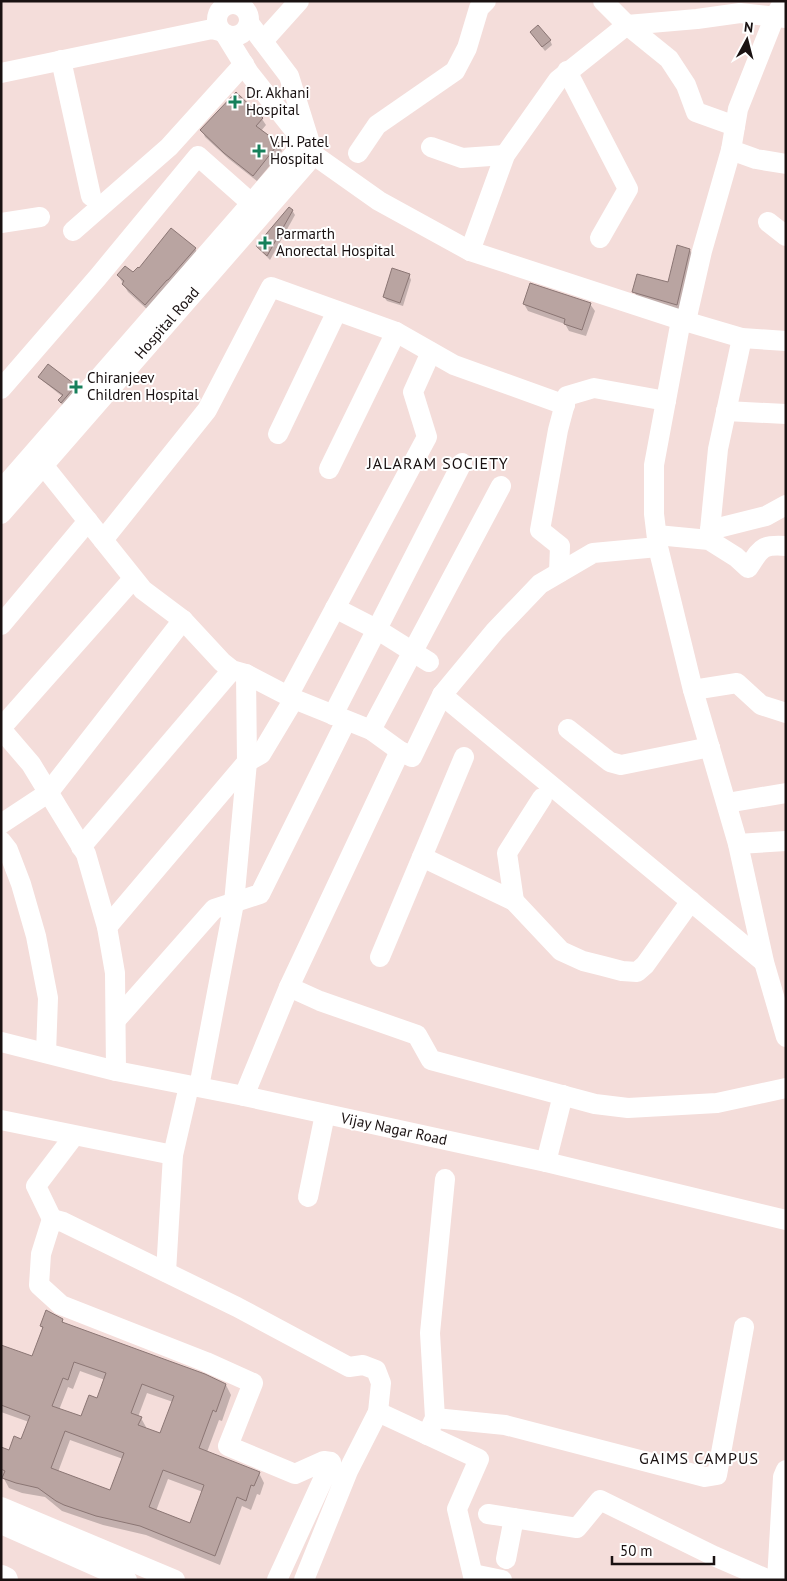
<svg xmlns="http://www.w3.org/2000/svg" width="787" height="1581" font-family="'PT Sans',sans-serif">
<rect width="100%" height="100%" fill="#f4ddda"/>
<!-- shadow -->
<g fill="#0003" fill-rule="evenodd">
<polygon points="531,33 550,40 552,45 545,51"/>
<polygon points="236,94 262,119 266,125 261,131 278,144 282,151 257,181 229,159 205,137 202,130"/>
<polygon points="292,210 295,215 270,260 257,246"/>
<polygon points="195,248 199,256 149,311 128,292 118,275 133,274"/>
<polygon points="690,250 694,257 681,312 638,299 634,291 669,283"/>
<polygon points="409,275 411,280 403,306 387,301 384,297"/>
<polygon points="524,304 590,304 595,311 586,336 569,331 565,324 528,311"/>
<polygon points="40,377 73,385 75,382 80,389 62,405 60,401 63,397 43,381"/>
<path d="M62 1320 65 1325 226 1385 231 1395 222 1421 219 1420 207 1452 259 1473 264 1483 260 1495 257 1494 251 1510 242 1506 220 1565 146 1535 103 1525 62 1511 45 1497 22 1493 9 1488 3 1477 1 1476V1448L10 1452 22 1440 29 1422 1 1412V1347L32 1358 43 1330 41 1326ZM80 1371 105 1380 98 1399 81 1418 59 1410 68 1387 73 1389ZM147 1393 173 1402 160 1435 146 1429V1427L141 1418 138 1417ZM70 1440 123 1459 110 1492 58 1472ZM168 1479 203 1492 191 1524 156 1511Z"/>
</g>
<!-- building -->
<g fill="#b9a4a1" stroke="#8b7674" fill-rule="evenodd">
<polygon points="538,25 551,40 542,47 530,32"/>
<polygon points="236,92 263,118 256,126 279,143 253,176 224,153 200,130"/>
<polygon points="289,207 293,210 267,256 256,246"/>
<polygon points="171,228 196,248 168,280 167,280 145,305 122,284 124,281 117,275 125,266 133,272 138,267 139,268"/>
<polygon points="677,245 690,249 677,305 632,292 637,274 668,282"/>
<polygon points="392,268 410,274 400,303 383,297"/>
<polygon points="530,283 591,303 582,330 564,324 565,319 523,304"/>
<polygon points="48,364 73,383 75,381 78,383 61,403 58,400 63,395 38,377"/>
<path d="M46 1310 63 1319 62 1322 205 1374 226 1384 216 1412 213 1410 199 1448 260 1472 254 1486 251 1485 246 1501 237 1497 215 1556 140 1526 96 1516 64 1505 56 1501 38 1488 16 1483 2 1478 5 1471 1 1469V1447L9 1450 14 1436 21 1439 30 1416 1 1405V1345L32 1356 43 1327 40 1326ZM74 1362 106 1373 97 1398 89 1395 81 1416 52 1406 63 1378 68 1380ZM142 1384 174 1396 160 1433 138 1425 142 1417 131 1413ZM65 1431 124 1453 110 1490 51 1468ZM163 1470 204 1485 190 1523 149 1507Z"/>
</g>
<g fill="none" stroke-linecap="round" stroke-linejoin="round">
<!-- minor -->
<g stroke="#fff" stroke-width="20">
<polyline points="603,1 627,25 669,59 686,85 696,112 735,126"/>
<circle cx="233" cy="20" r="16"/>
<polyline points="249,23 289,76 310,143"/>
<polyline points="225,34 249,73 314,155 379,201 470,251 681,320 742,338 786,341"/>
<polyline points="263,41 299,1"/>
<polyline points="61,60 91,196"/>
<polyline points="567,71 628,189 600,238"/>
<polyline points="1,73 212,29 220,31"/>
<polyline points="431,147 462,158 505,155"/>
<polyline points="731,150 756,159 786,164"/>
<polyline points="358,153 377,125 455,71 467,48 479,8 486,1"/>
<polyline points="768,222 786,236"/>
<polyline points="1,223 40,217"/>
<polyline points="73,231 169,147 244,64"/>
<polyline points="470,251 505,155 558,80 627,25 697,19 740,13 786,18"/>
<polyline points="681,320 654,465 654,514 658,547 693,690 738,844 764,962 786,1037"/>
<polyline points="686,321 702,251 731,150 738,109 775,16 784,1"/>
<polyline points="1,389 98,277 198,156 251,203"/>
<polyline points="726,411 786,414"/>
<polyline points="278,434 337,311"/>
<polyline points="43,465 143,590 183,620 222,662 232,670 246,674 294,699 371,730 400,751 412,757 442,695 495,631 540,584 593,553 658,547"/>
<polyline points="329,469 396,332"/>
<polyline points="1,490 302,145 303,141"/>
<polyline points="1,514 314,155"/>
<polyline points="710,530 766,516 786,505"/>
<path d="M657 535 709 540 736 557 748 568C761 549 761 544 786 546"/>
<polyline points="103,540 207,410 271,287 396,332 454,365 565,405"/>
<polyline points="709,540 718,449 742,338"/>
<polyline points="559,573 560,546 540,530 558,430 567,396 594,388 666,401"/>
<polyline points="335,608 378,630 429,662"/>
<polyline points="1,625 88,521"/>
<polyline points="693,690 737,683 761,705 786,713"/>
<polyline points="442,695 764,962"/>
<polyline points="288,696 427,437 413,392 431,352"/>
<polyline points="333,715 462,463"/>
<polyline points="1,728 133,579"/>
<polyline points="1,729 31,764 86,854 107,927 115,973 116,1071"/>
<polyline points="568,729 610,762 621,765 710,747"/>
<polyline points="371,730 501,486"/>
<polyline points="727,803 786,793"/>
<polyline points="1,824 48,793 183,620"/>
<polyline points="1,841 8,850 21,884 36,936 48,998 46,1053"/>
<polyline points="738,844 786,841"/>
<polyline points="81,847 232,670"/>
<polyline points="422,857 514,901 507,853 542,798"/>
<polyline points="514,901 561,951 583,961 603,966 622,971 637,972 645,965 691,901"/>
<polyline points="107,927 247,762 261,754 294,699"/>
<polyline points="380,957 464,757"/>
<polyline points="289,987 320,1001 417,1035 431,1060 595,1104 628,1108 717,1103 786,1088"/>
<polyline points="116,1020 214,909 260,894 346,721"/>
<polyline points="1,1042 116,1071 244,1096 546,1162 786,1220"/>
<polyline points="199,1087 234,903 247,762 246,674"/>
<polyline points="244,1096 289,987 400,751"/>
<polyline points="1,1120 173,1155"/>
<polyline points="546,1162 563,1095"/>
<polyline points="308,1197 325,1114"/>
<polyline points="52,1219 36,1186 74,1136"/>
<polyline points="166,1272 173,1155 189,1086"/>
<polyline points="378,1412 479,1459 457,1509 474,1580"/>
<polyline points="435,1418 505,1425 705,1477 717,1475 744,1327"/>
<polyline points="427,1435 435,1418 430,1333 445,1179"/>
<polyline points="1,1507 175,1580"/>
<polyline points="488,1514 577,1528 600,1500 714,1556 769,1580"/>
<polyline points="1,1524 127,1580"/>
<polyline points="506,1559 514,1518"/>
<polyline points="473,1574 502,1580"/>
<polyline points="277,1580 331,1462 324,1461 295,1474 228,1446 253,1383 206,1362 61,1305 39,1285 41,1254 52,1219 63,1222 237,1307 349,1367 363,1365 376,1370 381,1383 378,1412 348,1471 304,1580"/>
<polyline points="777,1580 783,1477 786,1470"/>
</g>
<!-- major -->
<polyline stroke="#fff" stroke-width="26" points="1,1578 5,1580"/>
</g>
<!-- markers -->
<g fill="#16805b" stroke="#fff" stroke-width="2">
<path d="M232.5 94.5h5v5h5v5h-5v5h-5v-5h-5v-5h5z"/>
<path d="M256.5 143.5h5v5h5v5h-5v5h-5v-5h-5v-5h5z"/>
<path d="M262.5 235.5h5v5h5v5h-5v5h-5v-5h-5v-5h5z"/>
<path d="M73.5 379.5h5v5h5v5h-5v5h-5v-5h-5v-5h5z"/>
</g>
<g text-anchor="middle" stroke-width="4" stroke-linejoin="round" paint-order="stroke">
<!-- poi labels -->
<g font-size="15" fill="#191111" stroke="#fff" text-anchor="start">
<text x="246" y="98">Dr. Akhani<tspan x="246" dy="17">Hospital</tspan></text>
<text x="270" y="147">V.H. Patel<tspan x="270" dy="17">Hospital</tspan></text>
<text x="276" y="239">Parmarth<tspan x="276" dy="17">Anorectal Hospital</tspan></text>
<text x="87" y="383">Chiranjeev<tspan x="87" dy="17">Children Hospital</tspan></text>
</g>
<!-- street labels -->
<g font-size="15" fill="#191111" stroke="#fff">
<text transform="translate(167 323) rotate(-49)" y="5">Hospital Road</text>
<text transform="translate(394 1129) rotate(12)" y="5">Vijay Nagar Road</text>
</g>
<!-- neighbourhood labels -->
<g font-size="16" letter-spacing="1" fill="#191111" stroke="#fff">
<text x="438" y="469">JALARAM SOCIETY</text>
<text x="699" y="1464">GAIMS CAMPUS</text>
</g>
</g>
<!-- border -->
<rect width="787" height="1581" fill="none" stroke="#191111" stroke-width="5"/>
<!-- north arrow -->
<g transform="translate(747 40) rotate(7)" stroke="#ffffff" stroke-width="4" paint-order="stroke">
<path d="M0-4L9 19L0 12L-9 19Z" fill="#191111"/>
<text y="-8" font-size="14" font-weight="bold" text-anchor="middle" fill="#191111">N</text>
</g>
<!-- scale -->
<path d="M612 1556v8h102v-8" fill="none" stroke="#191111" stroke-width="2.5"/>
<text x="620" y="1556" font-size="15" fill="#191111" stroke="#ffffff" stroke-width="4" paint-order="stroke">50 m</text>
</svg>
